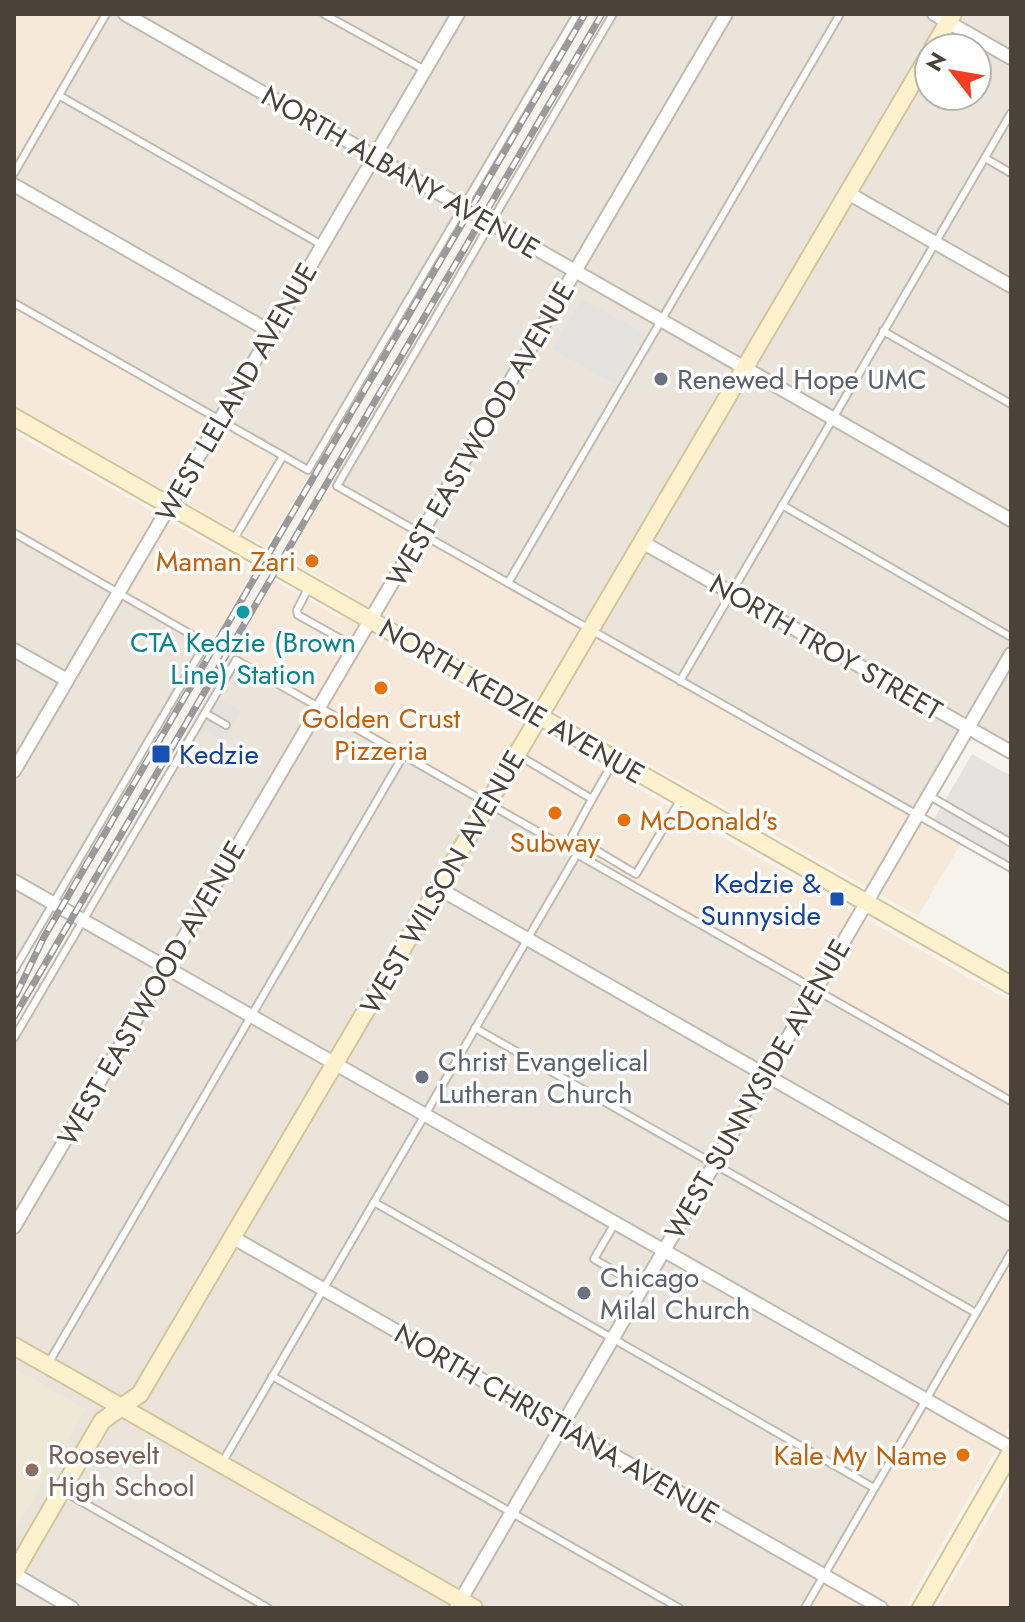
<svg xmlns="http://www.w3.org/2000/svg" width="1025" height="1622" font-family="Jost,sans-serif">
<rect width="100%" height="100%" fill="#f6f3ec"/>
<!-- residential -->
<g fill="#eae4da" fill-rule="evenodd">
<polygon points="108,14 580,14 311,472 14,303 14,177"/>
<path d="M607 14H1011V749L966 724 913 816 332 483ZM929 48H977V96H929Z"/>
<polygon points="14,532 210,645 14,978"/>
<polygon points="231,657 1011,1100 1011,1252 804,1608 14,1608 14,1029"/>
</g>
<!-- commercial -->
<g fill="#f6e9d9">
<polygon points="14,14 108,14 14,177"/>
<polygon points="14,303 311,472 266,547 14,406"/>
<polygon points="14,433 254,569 210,645 14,532"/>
<polygon points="332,483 961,843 918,916 401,624 390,622 352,600 351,595 287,559"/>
<polygon points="274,580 340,618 344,616 382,637 386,640 388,646 1011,1002 1011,1100 231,657"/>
<polygon points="1011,1252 1011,1424 905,1608 804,1608"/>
<polygon points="1011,1480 1011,1608 937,1608"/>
</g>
<!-- education -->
<polygon fill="#eee7d6" points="14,1368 86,1409 14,1532"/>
<!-- parking -->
<g fill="#e5e3e0">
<polygon points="582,299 645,334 615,384 552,349"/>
<polygon points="217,698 241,711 223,741 199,728"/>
<polygon points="972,754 1011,776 1011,856 1008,861 934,819"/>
</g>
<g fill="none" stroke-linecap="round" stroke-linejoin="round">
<defs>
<g id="lane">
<polyline points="324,14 425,70"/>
<polyline points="613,14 337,486 1011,868"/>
<polyline points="60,96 322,245"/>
<polyline points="985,158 1011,173"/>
<polyline points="14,173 106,14"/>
<polyline points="14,303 308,470 577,14"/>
<polyline points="883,331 1011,404"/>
<polyline points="782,505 1011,637"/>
<polyline points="14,533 206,643 14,970"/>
<polyline points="234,539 283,456"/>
<polyline points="508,583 840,14"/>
<polyline points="309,587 297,610 298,615 355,647"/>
<polyline points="680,681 1011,113"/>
<polyline points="205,713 226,725"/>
<polyline points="518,755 592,799 615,759"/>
<polyline points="928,795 1011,843"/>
<polyline points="592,799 572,836 636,874 681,799"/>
<polyline points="475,1028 976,1313"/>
<polyline points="14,1038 236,660 1011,1101"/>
<polyline points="374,1202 874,1488"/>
<polyline points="615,1223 594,1259 642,1287"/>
<polyline points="48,1364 403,756"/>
<polyline points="272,1376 679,1608"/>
<polyline points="222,1463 577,854"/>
<polyline points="63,1491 268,1608"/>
<polyline points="805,1608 1011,1253"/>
</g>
<g id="street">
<polyline points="125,14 1011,520"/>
<polyline points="934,14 1011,58"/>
<polyline points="14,185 271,332"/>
<polyline points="848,193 1011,286"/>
<polyline points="642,542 1011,752"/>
<polyline points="14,650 67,680"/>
<polyline points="14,771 458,14"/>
<polyline points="14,881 1011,1448"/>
<polyline points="438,888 1011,1215"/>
<polyline points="14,1227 726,14"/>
<polyline points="232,1237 881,1608"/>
<polyline points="14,1574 72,1608"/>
<polyline points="456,1608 1011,654"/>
</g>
<g id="secondary">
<polyline points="933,48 953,14"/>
<polyline points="14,417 1011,985"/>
<polyline points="14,1346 474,1608"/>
<polyline points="14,1573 102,1421 140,1394 929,55"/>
<polyline points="921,1608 1011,1452"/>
</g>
</defs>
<!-- lane casing -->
<use href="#lane" stroke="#c2baae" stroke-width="10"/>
<!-- street casing -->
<use href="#street" stroke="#c2baae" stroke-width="16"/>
<!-- secondary casing -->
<use href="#secondary" stroke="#d5c59c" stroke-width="20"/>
<!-- lane -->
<use href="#lane" stroke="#fff" stroke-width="6"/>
<!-- street -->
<use href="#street" stroke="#fff" stroke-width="12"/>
<!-- secondary -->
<use href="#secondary" stroke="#fef1ce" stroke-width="16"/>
<defs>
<g id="rail">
<polyline points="16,995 44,937 585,14"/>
<polyline points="14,1017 602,14"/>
</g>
</defs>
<!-- rail casing -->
<use href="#rail" stroke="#9a9a9a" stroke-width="7"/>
<!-- rail -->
<use href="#rail" stroke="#fff" stroke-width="4" stroke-dasharray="12" stroke-linecap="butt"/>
</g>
<!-- markers -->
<g fill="#6b7280" stroke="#fff" stroke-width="3">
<circle cx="661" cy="379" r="8"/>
<circle cx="422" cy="1077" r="8"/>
<circle cx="584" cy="1293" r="8"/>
</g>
<g fill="#e8710a" stroke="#fff" stroke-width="3">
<circle cx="312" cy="561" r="8"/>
<circle cx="381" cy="688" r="8"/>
<circle cx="555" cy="813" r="8"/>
<circle cx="624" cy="820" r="8"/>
<circle cx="963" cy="1455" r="8"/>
</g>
<circle fill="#0f9aa8" stroke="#fff" stroke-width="3" cx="243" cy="612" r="8"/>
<g fill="#1a4fb4" stroke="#fff" stroke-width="3">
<rect x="151" y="744" width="20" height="20" rx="4"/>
<rect x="829" y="891" width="16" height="16" rx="4"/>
</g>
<circle fill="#8d6e63" stroke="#fff" stroke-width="3" cx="32" cy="1470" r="8"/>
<g text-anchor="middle" stroke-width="7" stroke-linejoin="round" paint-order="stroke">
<!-- street labels -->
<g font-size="28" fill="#4b4339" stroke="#fff">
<text transform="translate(401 172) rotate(30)" y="10">NORTH ALBANY AVENUE</text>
<text transform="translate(236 392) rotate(-60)" y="10">WEST LELAND AVENUE</text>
<text transform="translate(480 434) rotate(-60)" y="10">WEST EASTWOOD AVENUE</text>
<text transform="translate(826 647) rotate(30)" y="10">NORTH TROY STREET</text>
<text transform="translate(512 701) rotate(30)" y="10">NORTH KEDZIE AVENUE</text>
<text transform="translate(442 882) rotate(-60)" y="10">WEST WILSON AVENUE</text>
<text transform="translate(151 993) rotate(-60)" y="10">WEST EASTWOOD AVENUE</text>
<text transform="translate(757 1089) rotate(-60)" y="10">WEST SUNNYSIDE AVENUE</text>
<text transform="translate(557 1423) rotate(30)" y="10">NORTH CHRISTIANA AVENUE</text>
</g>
<!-- worship labels -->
<g font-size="28" fill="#5b616d" stroke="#fff" text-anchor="start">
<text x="677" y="389">Renewed Hope UMC</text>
<text x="438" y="1071">Christ Evangelical<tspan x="438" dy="32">Lutheran Church</tspan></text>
<text x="600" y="1287">Chicago<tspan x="600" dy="32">Milal Church</tspan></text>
</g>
<!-- food labels -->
<g font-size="28" fill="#c56008" stroke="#fff" text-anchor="end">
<text x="296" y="571">Maman Zari</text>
<text x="381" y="728" text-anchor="middle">Golden Crust<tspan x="381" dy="32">Pizzeria</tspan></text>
<text x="640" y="830" text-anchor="start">McDonald's</text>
<text x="555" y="852" text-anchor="middle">Subway</text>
<text x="947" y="1465">Kale My Name</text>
</g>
<!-- culture labels -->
<g font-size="28" fill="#0d838f" stroke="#fff">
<text x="243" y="652">CTA Kedzie (Brown<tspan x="243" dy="32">Line) Station</tspan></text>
</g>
<!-- transit labels -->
<g font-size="28" fill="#164399" stroke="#fff" text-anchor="start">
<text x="179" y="764">Kedzie</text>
<text x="821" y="893" text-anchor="end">Kedzie &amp;<tspan x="821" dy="32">Sunnyside</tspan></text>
</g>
<!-- education labels -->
<g font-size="28" fill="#785e54" stroke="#fff" text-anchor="start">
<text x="48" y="1464">Roosevelt<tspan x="48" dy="32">High School</tspan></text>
</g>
</g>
<!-- border -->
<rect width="1025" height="1622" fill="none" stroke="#4b4339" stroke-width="32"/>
<!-- north arrow -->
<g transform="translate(953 72) rotate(301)"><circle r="38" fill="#ffffff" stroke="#b7b4b0" stroke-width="2"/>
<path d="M0-6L14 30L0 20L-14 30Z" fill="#f73e21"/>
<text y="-12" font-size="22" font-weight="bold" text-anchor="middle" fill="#4b4339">N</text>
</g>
</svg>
